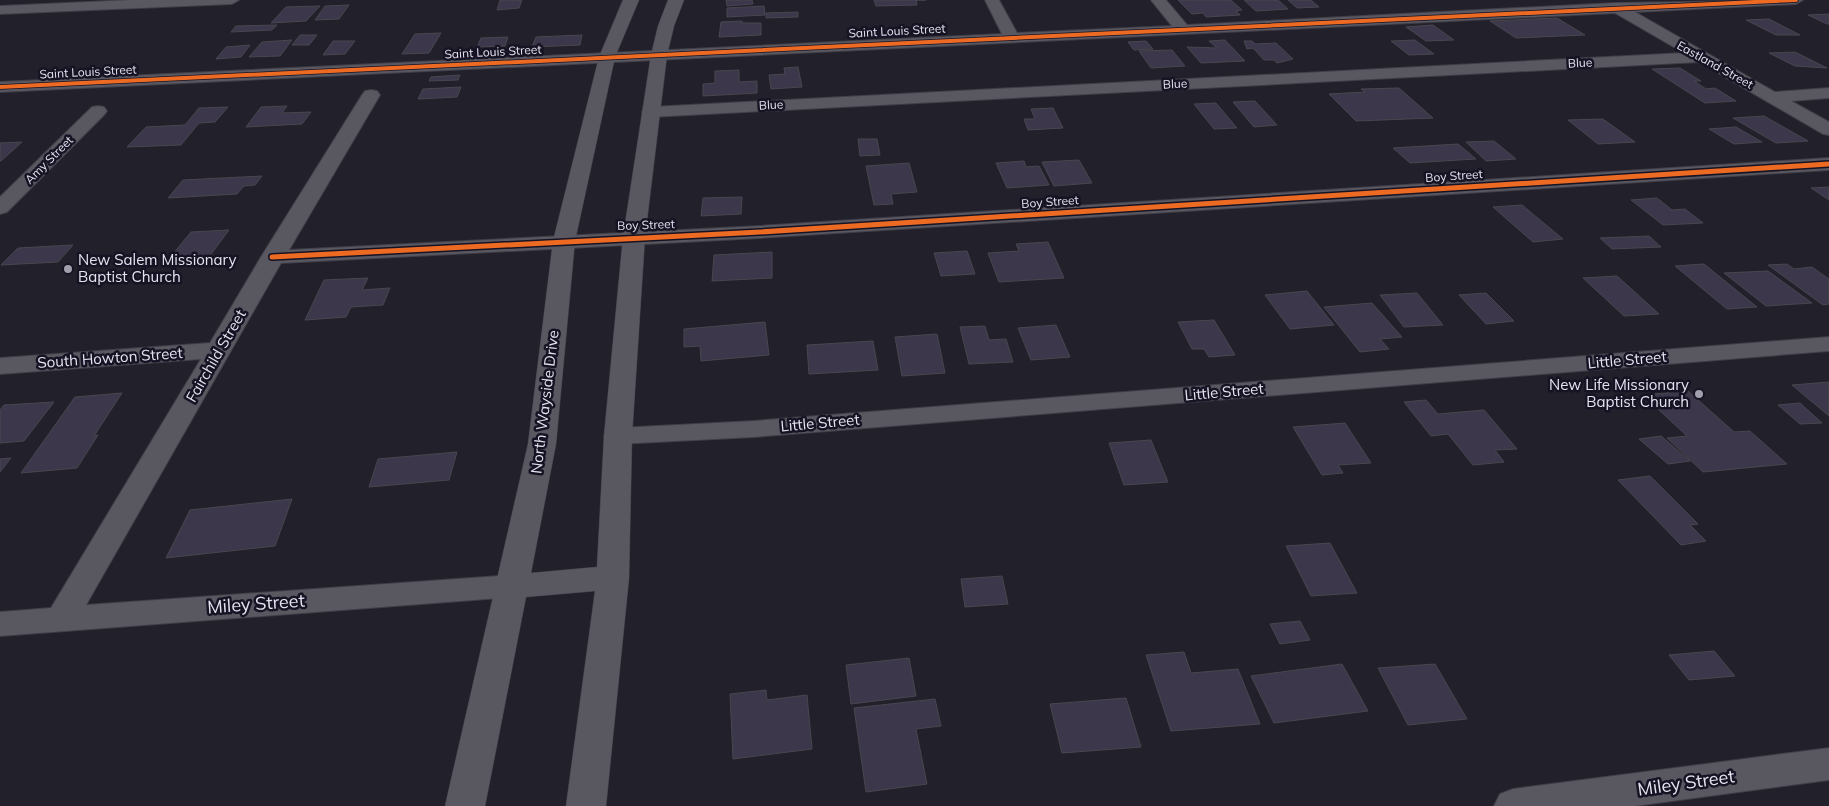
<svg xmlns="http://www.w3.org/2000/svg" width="1829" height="806" font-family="Mulish,sans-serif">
<rect width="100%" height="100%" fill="#22202a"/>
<!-- building -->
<g fill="#3c374a" stroke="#48474f">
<polygon points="500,0 522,0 519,8 497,10"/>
<polygon points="726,0 752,0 753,4 727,6"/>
<polygon points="874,0 926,0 916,0 917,5 876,6"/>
<polygon points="1178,0 1231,0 1242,10 1236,11 1240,15 1206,17 1203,13 1192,14"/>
<polygon points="1244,0 1278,0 1288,9 1256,11"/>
<polygon points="1288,0 1311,0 1319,7 1297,8"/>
<polygon points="349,5 339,19 315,20 325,6"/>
<polygon points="320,6 306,21 271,23 286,7"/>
<polygon points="764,6 765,15 727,17 727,8"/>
<polygon points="798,12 798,17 766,18 766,13"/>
<polygon points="1829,14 1829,24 1827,24 1808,15"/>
<polygon points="1557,18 1585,35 1516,38 1490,21"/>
<polygon points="1769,19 1800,35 1776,35 1746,20"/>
<polygon points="742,21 742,23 761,23 761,35 719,37 721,22"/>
<polygon points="277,25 272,30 231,32 236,26"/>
<polygon points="1433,25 1454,40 1426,41 1406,27"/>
<polygon points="441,33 429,53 402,54 415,34"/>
<polygon points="300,35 317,35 309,45 292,45"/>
<polygon points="582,35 580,45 532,47 536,37"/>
<polygon points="508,37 505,46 477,47 481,38"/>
<polygon points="292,40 280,56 249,57 262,42"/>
<polygon points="1225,40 1245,61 1201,63 1187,47 1217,48 1209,41"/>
<polygon points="1415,40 1434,54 1409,55 1391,41"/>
<polygon points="333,41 355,41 345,54 323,55"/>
<polygon points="1146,41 1153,49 1134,50 1128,42"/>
<polygon points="1244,41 1252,41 1255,44 1276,43 1293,59 1277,63 1274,60 1264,60 1253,48 1247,49"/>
<polygon points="250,45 241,57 216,59 226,47"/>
<polygon points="1172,50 1185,66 1151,68 1139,51"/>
<polygon points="1795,52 1827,68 1795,66 1769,53"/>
<polygon points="798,67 802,87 771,89 769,75 785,74 784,68"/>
<polygon points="1680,68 1701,81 1694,81 1706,89 1715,88 1736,101 1705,103 1652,69"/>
<polygon points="739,70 739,82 757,81 757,93 703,96 703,84 715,83 715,71"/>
<polygon points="460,75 458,80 429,81 431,77"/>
<polygon points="461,87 457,97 418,99 423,89"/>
<polygon points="1399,88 1433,118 1356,121 1329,94 1365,92 1361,89"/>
<polygon points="1255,101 1277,125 1254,127 1233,102"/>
<polygon points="1216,103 1237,128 1214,129 1194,104"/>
<polygon points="287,106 282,113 311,112 302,124 246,127 261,107"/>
<polygon points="228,107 215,122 199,123 181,145 127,147 146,127 185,125 199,108"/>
<polygon points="1053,108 1063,128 1028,130 1024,119 1035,119 1031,109"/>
<polygon points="1764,116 1808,141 1776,143 1733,118"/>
<polygon points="1603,119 1635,142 1598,144 1568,120"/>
<polygon points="1736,127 1762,142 1734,144 1709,129"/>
<polygon points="858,139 877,139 880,155 860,156"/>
<polygon points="1494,141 1516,159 1486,161 1466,142"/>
<polygon points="22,142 1,161 0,161 0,143"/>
<polygon points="1458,144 1476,159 1410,163 1393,148"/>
<polygon points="1079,160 1092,183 1054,186 1042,162"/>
<polygon points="1024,161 1026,167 1039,166 1049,185 1007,188 996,163"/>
<polygon points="909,163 917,192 891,194 893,204 874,205 866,166"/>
<polygon points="262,176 255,185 244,186 237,194 168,198 183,180"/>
<polygon points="1829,187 1829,200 1811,188"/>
<polygon points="742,197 741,214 701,216 703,198"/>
<polygon points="1657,198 1672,210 1685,209 1703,223 1663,225 1631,200"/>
<polygon points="1522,205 1563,239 1533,242 1493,207"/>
<polygon points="229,230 209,257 169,259 191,232"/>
<polygon points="1649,236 1661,247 1612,249 1600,238"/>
<polygon points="1048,242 1064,278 999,282 988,253 1019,251 1016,244"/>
<polygon points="73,245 58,262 1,265 18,248"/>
<polygon points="967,251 975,274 941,276 934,253"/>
<polygon points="772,252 772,278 712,281 714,255"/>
<polygon points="1704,264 1757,307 1727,309 1675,266"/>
<polygon points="1787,264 1794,269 1812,267 1829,279 1829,304 1823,305 1768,265"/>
<polygon points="1768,271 1812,303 1766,306 1724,273"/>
<polygon points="1617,276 1659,314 1624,316 1583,278"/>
<polygon points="368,278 362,290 390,288 383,305 351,307 346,317 305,320 324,280"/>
<polygon points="1307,291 1334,325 1290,329 1265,295"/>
<polygon points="1417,293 1443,325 1404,327 1380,295"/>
<polygon points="1486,293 1514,321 1486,324 1459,295"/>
<polygon points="1372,303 1402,337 1380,339 1389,349 1360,352 1324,307"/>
<polygon points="1214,320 1235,355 1209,357 1204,349 1192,349 1178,322"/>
<polygon points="765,322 769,355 701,361 700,346 684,347 684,329"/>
<polygon points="1056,325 1070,357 1031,360 1018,328"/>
<polygon points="985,326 989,340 1006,339 1013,362 969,364 960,327"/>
<polygon points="937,334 945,373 902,376 895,337"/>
<polygon points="873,341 878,370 809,374 807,345"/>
<polygon points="1829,382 1829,416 1792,385"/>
<polygon points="1688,391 1734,432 1750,431 1787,464 1703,472 1667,438 1687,436 1643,395"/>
<polygon points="122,393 94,436 98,435 77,468 21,473 75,397"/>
<polygon points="1426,400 1438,414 1484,410 1517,449 1495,450 1504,462 1473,465 1448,434 1431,436 1404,402"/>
<polygon points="54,402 24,441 0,443 0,410 4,405"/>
<polygon points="1800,403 1822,423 1800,424 1778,405"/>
<polygon points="1345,423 1371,463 1338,465 1343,473 1322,475 1293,427"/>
<polygon points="1661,436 1690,461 1668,464 1639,439"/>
<polygon points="1151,440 1168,482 1124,485 1109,443"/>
<polygon points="457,452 449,480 369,487 378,459"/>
<polygon points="11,458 0,472 0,459"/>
<polygon points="1650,476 1698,524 1690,525 1706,541 1681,545 1618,480"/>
<polygon points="292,499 275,546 166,558 190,510"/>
<polygon points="1330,543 1357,593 1311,596 1286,546"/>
<polygon points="1002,576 1008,604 965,607 961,579"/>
<polygon points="1300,621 1310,640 1280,644 1270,624"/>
<polygon points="1714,651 1735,676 1689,680 1669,655"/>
<polygon points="1184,652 1191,673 1238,669 1260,724 1171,731 1146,655"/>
<polygon points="909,658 916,696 851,704 846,665"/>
<polygon points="1342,664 1368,711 1274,723 1251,676"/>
<polygon points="1435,664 1467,719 1408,725 1378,668"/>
<polygon points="766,690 767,700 807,695 812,749 733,759 730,694"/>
<polygon points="1126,698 1141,747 1062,753 1050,704"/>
<polygon points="935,699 941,726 916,729 927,784 866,792 854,708"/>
</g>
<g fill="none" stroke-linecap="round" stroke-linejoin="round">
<defs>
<g id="street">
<polygon points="131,0 239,0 232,4 0,14 0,6"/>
<polygon points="985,0 999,0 1017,33 1172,26 1151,0 1166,0 1187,25 1615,3 1803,0 1796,4 1635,12 1775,92 1829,88 1829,98 1791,101 1829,122 1829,135 1823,134 1699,62 651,117 645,116 642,112 645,108 651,107 1684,53 1615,13 0,92 0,82 1002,34"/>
<polygon points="371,90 377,91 380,95 289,250 760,226 1829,158 1829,170 760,238 281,263 86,605 512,575 523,578 528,586 523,594 512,597 0,636 0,612 51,608 201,359 0,374 0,358 210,343 261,257 362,95 365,91"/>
<polygon points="98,106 104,107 107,111 104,115 7,212 0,214 0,197 92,107"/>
<polygon points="1829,337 1829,351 754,437 618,444 608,442 604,436 608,430 618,428 754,421"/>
<polygon points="1829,748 1829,780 1635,806 1494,806 1500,794 1513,789"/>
</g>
<polygon id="secondary" points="623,0 639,0 615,57 575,241 556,444 531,573 597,567 604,436 623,237 651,55 658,26 668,0 684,0 674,26 667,55 645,237 632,436 629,578 606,806 566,806 595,591 526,597 485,806 445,806 528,444 553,241 599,57"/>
</defs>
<!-- street casing -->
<use href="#street" stroke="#3f3d46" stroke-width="2"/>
<!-- secondary casing -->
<use href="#secondary" stroke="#3f3d46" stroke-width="1"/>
<!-- street -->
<use href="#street" fill="#595861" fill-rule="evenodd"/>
<!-- secondary -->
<use href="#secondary" fill="#595861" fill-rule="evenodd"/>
<defs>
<polyline id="cycleway-far1" points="0,87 1796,0"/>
<polyline id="cycleway" points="272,257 760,232 1829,164"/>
</defs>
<!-- cycleway-far1 casing -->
<use href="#cycleway-far1" stroke="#161324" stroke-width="5.5"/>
<!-- cycleway casing -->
<use href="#cycleway" stroke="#161324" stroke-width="8"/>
<!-- cycleway-far1 -->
<use href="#cycleway-far1" stroke="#ed6a23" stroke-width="4"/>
<!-- cycleway -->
<use href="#cycleway" stroke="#ed6a23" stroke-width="5"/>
</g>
<!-- markers -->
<g fill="#a19fab" stroke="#161324" stroke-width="2">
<circle cx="68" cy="269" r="5"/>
<circle cx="1699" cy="394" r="5"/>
</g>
<g text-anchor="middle" stroke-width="5" stroke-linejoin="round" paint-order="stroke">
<!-- far-street labels -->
<g font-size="12" fill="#e5e3f0" stroke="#161324">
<text transform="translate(897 31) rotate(-3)" y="4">Saint Louis Street</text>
<text transform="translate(493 52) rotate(-3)" y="4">Saint Louis Street</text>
<text transform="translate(1580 63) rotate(-3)" y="4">Blue</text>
<text transform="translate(1715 65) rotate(29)" y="4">Eastland Street</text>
<text transform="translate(88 72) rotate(-3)" y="4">Saint Louis Street</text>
<text transform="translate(1175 84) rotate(-3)" y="4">Blue</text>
<text transform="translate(771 105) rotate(-3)" y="4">Blue</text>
<text transform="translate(49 160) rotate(-45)" y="4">Amy Street</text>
<text transform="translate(1454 176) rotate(-4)" y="4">Boy Street</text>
<text transform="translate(1050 202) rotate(-4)" y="4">Boy Street</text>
<text transform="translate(646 225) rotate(-2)" y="4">Boy Street</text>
</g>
<!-- poi labels -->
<g font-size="15" fill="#e5e3f0" stroke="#161324" text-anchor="start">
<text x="78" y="265">New Salem Missionary<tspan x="78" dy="17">Baptist Church</tspan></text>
<text x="1689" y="390" text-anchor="end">New Life Missionary<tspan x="1689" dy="17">Baptist Church</tspan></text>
</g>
<!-- street labels -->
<g font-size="15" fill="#e5e3f0" stroke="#161324">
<text transform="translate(216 356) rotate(-60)" y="5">Fairchild Street</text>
<text transform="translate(110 358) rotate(-4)" y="5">South Howton Street</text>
<text transform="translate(1627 360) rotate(-5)" y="5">Little Street</text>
<text transform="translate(1224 392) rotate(-5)" y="5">Little Street</text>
<text transform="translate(545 402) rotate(-83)" y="5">North Wayside Drive</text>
<text transform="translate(820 423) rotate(-5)" y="5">Little Street</text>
</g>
<!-- near-street labels -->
<g font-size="18" fill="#e5e3f0" stroke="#161324">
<text transform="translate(256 604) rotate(-4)" y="6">Miley Street</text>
<text transform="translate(1686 783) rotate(-8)" y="6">Miley Street</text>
</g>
</g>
</svg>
